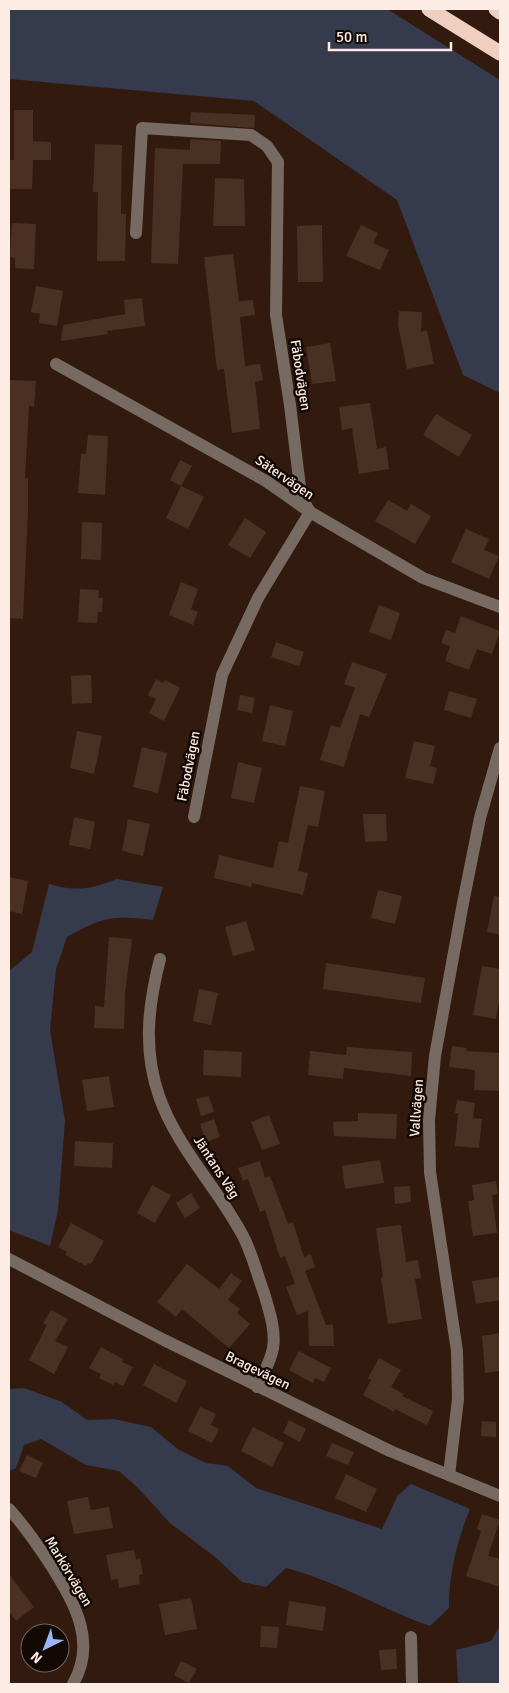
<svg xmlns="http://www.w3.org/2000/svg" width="509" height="1693" font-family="Signika,sans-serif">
<rect width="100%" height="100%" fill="#321b0e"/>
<!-- green -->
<g fill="#353a4c">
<polygon points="9,9 387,9 500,80 500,393 463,375 397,200 254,101 9,79"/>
<path d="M117 879 163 887 153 920C113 915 102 917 67 937L56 969 50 1030 65 1121 58 1210 50 1246 9 1230V971L32 952 49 884C76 892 91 889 117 879Z"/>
<path d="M24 1388 62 1402 87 1420 114 1419 151 1427 179 1450 206 1463 228 1466 256 1488 382 1529 398 1495 411 1484 470 1509C457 1541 449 1573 449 1608L430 1626C381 1609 337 1581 286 1568L266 1587 242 1582 214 1556 170 1523 138 1488 119 1471 86 1465 41 1439 24 1445 16 1468 9 1471V1389Z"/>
<polygon points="500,1626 500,1684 464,1684 458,1682 456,1650 491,1641"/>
</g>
<!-- building -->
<g fill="#493023">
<polygon points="14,110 33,110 33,141 51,142 51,160 33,160 32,189 10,189 10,160 14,160"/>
<polygon points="191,112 255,115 254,128 190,123"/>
<polygon points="190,139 221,141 220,164 183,164 178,264 151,263 155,148 190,150"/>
<polygon points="95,144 122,145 121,214 126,214 125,261 97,261 98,192 93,192"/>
<polygon points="215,178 244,179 245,226 213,226"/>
<polygon points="12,223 36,224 34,269 15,268 15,258 10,257"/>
<polygon points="322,225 323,282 298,282 297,226"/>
<polygon points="361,225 378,233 373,243 389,250 380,270 346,256"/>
<polygon points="233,254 239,301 253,300 255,315 240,317 245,366 260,364 263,380 255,382 260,429 232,433 224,369 217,370 204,257"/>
<polygon points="36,286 63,291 57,326 39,323 40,314 31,312"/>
<polygon points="142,298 145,326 107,331 108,334 61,341 63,325 125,314 124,300"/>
<polygon points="399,311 422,312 421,332 427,330 434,364 407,369 398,325"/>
<polygon points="330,343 336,381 312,384 306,347"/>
<polygon points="9,380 36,381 34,407 29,406 25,478 28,478 28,511 23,619 9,618"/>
<polygon points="370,403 377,449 386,447 389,469 359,474 352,428 342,430 339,407"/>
<polygon points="436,414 472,435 459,457 423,435"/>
<polygon points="88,435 108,436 105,495 78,493 81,454 86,454"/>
<polygon points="180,460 192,466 181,486 170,480"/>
<polygon points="181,486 204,497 188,529 166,518"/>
<polygon points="388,500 407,511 411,504 431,516 415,544 375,521"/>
<polygon points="245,518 266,532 250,558 228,545"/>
<polygon points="82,522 102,523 101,560 81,559"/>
<polygon points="466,529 489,539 484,550 499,556 489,579 451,562"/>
<polygon points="181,582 198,589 191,609 198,612 193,625 169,615"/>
<polygon points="80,589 99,590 98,598 103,598 102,612 98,612 97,623 78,622"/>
<polygon points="379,605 400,613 391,640 369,632"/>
<polygon points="461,616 500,631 492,654 477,649 469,670 445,661 450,646 441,643 446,630 455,633"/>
<polygon points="276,642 304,652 299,666 271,657"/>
<polygon points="352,662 387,674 369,717 360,714 344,767 320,760 331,725 340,728 355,688 344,684"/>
<polygon points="91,675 92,703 72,704 71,676"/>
<polygon points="156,679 163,683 165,680 180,688 164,721 149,713 156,699 148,695"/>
<polygon points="449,691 477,699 471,718 444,710"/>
<polygon points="240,695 255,698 252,713 237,710"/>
<polygon points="270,705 293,711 285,746 262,741"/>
<polygon points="77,731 102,736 94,774 70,768"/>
<polygon points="414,741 435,746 430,766 437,768 433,784 405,778"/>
<polygon points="142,747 167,753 158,793 133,787"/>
<polygon points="238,762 262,768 254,803 231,798"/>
<polygon points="300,786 325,791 318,827 308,825 298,871 308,873 303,895 252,883 251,887 214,878 219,855 273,868 279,841 288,843"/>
<polygon points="363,814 386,814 387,841 365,842"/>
<polygon points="74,817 95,822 90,849 69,845"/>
<polygon points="128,819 150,824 143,856 122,851"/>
<polygon points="9,877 28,881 22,914 9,911"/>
<polygon points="378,890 402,896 395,924 371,918"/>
<polygon points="494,896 500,897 500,935 487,932"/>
<polygon points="246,921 255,950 233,956 225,927"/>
<polygon points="109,937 132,939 125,993 124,1029 94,1028 95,1006 104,1007"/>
<polygon points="326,963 425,978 421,1003 323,989"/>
<polygon points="482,966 500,969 500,995 496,1019 473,1015"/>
<polygon points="199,989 218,993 211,1025 193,1021"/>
<polygon points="452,1046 467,1048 466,1051 500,1053 500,1091 474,1090 475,1070 449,1067"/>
<polygon points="347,1047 412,1052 411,1076 344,1068 343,1079 308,1075 310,1051 346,1055"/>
<polygon points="204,1050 242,1052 241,1077 203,1075"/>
<polygon points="109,1076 114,1107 87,1111 82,1080"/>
<polygon points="209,1096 214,1112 201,1116 196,1099"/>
<polygon points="457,1100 475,1103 473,1118 482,1119 479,1148 455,1146 458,1113 455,1113"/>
<polygon points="358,1113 397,1114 396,1139 334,1136 333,1122 358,1121"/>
<polygon points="269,1115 280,1144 262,1150 251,1122"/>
<polygon points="214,1119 220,1137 206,1142 200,1124"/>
<polygon points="75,1141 113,1143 112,1168 74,1166"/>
<polygon points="380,1160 384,1183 345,1189 342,1166"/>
<polygon points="260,1161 265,1178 270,1176 288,1224 293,1222 304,1257 311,1254 315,1267 305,1271 326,1325 333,1324 334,1346 309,1346 308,1311 297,1315 286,1287 295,1284 285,1256 280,1258 265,1210 260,1212 248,1179 243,1181 238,1168"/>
<polygon points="496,1181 498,1194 492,1195 497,1233 473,1236 468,1201 474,1200 472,1185"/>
<polygon points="152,1185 171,1195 155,1223 137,1213"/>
<polygon points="410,1186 411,1202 395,1204 394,1187"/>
<polygon points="191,1193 200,1208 185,1218 176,1203"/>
<polygon points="71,1223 104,1241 91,1264 88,1263 86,1266 65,1255 67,1252 58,1247"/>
<polygon points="401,1225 406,1262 418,1260 421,1278 415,1279 422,1319 388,1324 381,1278 383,1277 376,1228"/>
<polygon points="187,1264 219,1289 231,1273 242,1281 228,1300 240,1309 237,1313 250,1324 229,1348 182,1309 176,1317 157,1302"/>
<polygon points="500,1277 500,1300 476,1304 472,1281"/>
<polygon points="51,1310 68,1319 55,1341 68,1347 54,1374 29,1360 47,1325 43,1323"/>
<polygon points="500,1333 500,1371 485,1373 482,1336"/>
<polygon points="101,1347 123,1359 122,1362 133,1367 123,1386 115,1382 113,1385 99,1378 101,1374 89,1368"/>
<polygon points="299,1351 331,1368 324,1382 315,1378 313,1383 289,1370"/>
<polygon points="379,1358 401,1370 391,1387 404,1394 402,1396 433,1411 427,1425 395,1409 394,1412 363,1395 371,1380 368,1378"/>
<polygon points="154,1364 187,1381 176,1403 143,1385"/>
<polygon points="200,1407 216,1414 211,1425 219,1429 212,1443 188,1431"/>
<polygon points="289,1420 306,1429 300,1442 283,1433"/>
<polygon points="482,1421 496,1422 496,1437 481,1436"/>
<polygon points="253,1427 284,1443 272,1467 241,1451"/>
<polygon points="332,1443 354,1452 348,1465 326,1456"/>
<polygon points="27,1455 43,1463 36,1478 19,1471"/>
<polygon points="346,1474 377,1489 366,1512 335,1498"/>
<polygon points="88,1497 91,1510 109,1507 113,1528 74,1534 67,1501"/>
<polygon points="482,1514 500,1520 488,1556 500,1559 500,1587 466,1576 481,1531 477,1529"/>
<polygon points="134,1550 136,1560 140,1559 143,1574 139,1575 140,1584 119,1588 118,1579 111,1580 106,1555"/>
<polygon points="9,1574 34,1607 16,1621 9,1611"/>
<polygon points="191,1598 197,1629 165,1635 159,1604"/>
<polygon points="289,1601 326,1607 323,1631 286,1625"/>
<polygon points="261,1626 279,1627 277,1648 260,1647"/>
<polygon points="396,1649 397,1669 381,1670 379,1650"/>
<polygon points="181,1661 197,1669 189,1683 174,1675"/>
</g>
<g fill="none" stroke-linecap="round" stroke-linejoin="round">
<!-- minor -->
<g stroke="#766a63" stroke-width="12">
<polyline points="136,233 142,128 251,135 267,146 278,162 276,315 290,405 300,487 302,499 310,512 258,598 222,675 194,817"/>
<polyline points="56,364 266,481 310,512 423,578 500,607"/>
<path d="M160 959C148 1006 143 1050 159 1096 177 1148 218 1188 243 1236 252 1253 257 1274 264 1293 269 1310 276 1330 273 1348 271 1361 263 1374 257 1387"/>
<polyline points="9,1259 164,1340 390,1451 500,1496"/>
<polyline points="449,1475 458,1399 457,1351 430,1172 429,1120 435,1056 463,903 480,818 500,748"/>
<path d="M9 1509C25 1526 39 1547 52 1567 75 1604 97 1642 73 1684"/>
<polyline points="411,1637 412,1684"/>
</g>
<!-- highway -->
<g stroke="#efd0c0" stroke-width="15">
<polyline points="429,9 500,53"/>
<polyline points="496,9 500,12"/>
</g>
</g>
<g text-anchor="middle" stroke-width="5" stroke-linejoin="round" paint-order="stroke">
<!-- street labels -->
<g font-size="14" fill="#fdece4" stroke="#130904">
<text transform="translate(301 375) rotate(81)" y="5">Fäbodvägen</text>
<text transform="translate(285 477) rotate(34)" y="5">Sätervägen</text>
<text transform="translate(188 766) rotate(-79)" y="5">Fäbodvägen</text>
<text transform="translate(416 1108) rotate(-86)" y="5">Vallvägen</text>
<text transform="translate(217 1167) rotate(57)" y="5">Jäntans Väg</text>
<text transform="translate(258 1370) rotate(26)" y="5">Bragevägen</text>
<text transform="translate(69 1571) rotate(59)" y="5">Markörvägen</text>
</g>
</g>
<!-- border -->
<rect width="509" height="1693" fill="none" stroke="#fdece4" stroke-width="20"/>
<!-- north arrow -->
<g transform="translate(45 1648) rotate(222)"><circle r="24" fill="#130904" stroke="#71645e"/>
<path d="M0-4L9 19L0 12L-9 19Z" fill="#9fb3fd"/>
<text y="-8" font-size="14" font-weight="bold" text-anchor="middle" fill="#fdece4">N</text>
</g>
<!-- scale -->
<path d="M329 42v8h122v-8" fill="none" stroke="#fdece4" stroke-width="2.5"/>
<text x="336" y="42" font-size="15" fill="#fdece4" stroke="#130904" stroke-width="4" paint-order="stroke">50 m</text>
</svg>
